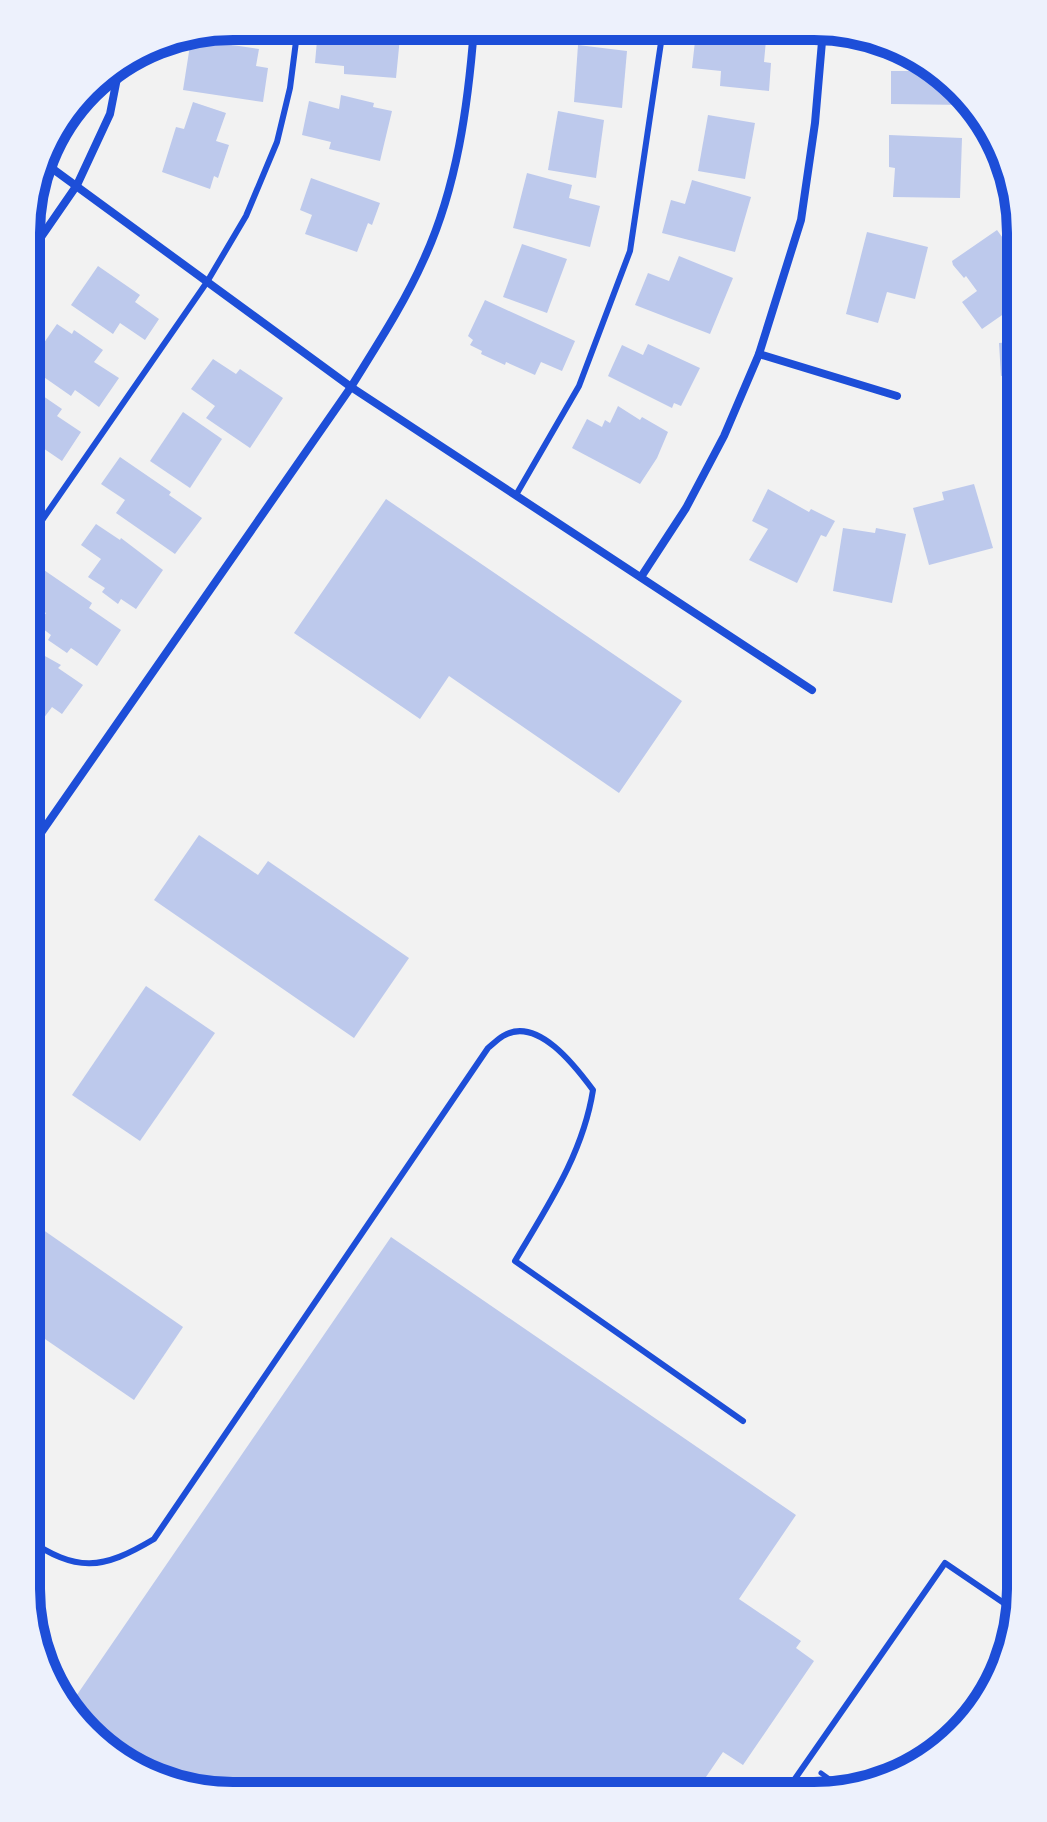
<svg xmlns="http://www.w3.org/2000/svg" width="1047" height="1822" font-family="'Source Sans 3',sans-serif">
<rect width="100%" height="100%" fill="#f2f2f2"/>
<!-- building -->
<g fill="#bdc9ec">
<polygon points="348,27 401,27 396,78 344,74 344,66 315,63 318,29 348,32"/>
<polygon points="549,28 597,28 597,37 548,36"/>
<polygon points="696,32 766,40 764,62 771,63 769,91 720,86 721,71 692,68"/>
<polygon points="191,39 259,49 256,66 268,68 263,102 183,90"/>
<polygon points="578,45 627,51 622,108 574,102"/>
<polygon points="909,57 950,77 966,105 891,104 891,71 909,71"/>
<polygon points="341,95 374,103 373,107 392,111 380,161 329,149 331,142 302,135 309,101 339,109"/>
<polygon points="193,102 226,113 216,141 229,145 218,178 214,176 210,189 162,172 176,127 184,129"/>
<polygon points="558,111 604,120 596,178 548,170"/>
<polygon points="708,115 755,123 745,179 698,171"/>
<polygon points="889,135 962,138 960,198 893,197 895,168 889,167"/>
<polygon points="527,173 572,185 569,198 600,206 590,247 513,228"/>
<polygon points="311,178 380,203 372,225 368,223 357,252 305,234 312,215 300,210"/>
<polygon points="692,180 751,197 735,252 662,233 671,200 685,204"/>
<polygon points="997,230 1021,263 1021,302 982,329 962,302 977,291 966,276 964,278 953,265 952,261"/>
<polygon points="867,232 928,247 915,299 887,292 878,323 846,314"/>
<polygon points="522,244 567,259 547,313 503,297"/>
<polygon points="679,256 733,278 710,334 635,305 648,273 669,281"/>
<polygon points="98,266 140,295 135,302 159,319 145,340 120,323 113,334 71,305"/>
<polygon points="485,300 575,341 562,371 541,362 535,375 506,362 505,365 481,354 482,351 470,345 473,340 468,336"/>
<polygon points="57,324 72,334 74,330 103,350 94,362 119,378 99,407 75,390 71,396 28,366"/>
<polygon points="1021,341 1021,400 1009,401 1007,375 1001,376 999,343"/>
<polygon points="648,344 700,368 681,406 674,403 672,408 608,376 622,345 643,355"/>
<polygon points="213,359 236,374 240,369 283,398 250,448 206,418 215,406 191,389"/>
<polygon points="27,385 62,409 57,416 81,432 62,461 37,444 30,455 27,454"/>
<polygon points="618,406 640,420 642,417 668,432 657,458 640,484 572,448 587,419 602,427 605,420 610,423"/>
<polygon points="183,412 222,439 190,488 150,461"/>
<polygon points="120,457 171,492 169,495 202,518 175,554 116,513 125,500 101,484"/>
<polygon points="1021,482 1021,533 1020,533 1007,488"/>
<polygon points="974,484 993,548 929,565 913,508 944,500 942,492"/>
<polygon points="768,489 809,512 811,509 835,521 826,537 821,535 797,583 749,560 768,529 752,521"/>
<polygon points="386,499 682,701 619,793 449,676 420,719 294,633"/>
<polygon points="96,524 120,540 121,538 163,570 136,609 121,599 118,604 102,592 105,588 88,577 101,559 81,545"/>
<polygon points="843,528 875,533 876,528 906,534 892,603 833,591"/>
<polygon points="41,568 92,603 89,608 121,630 97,666 71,648 67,653 48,640 51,635 38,625 46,613 27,600 27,588"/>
<polygon points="27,646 61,665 58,668 83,685 62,714 52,707 43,719 27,708"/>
<polygon points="27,732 44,744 27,768"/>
<polygon points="199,835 258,875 268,861 409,958 354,1038 154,900"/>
<polygon points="146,986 215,1033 140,1141 72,1095"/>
<polygon points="26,1218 183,1327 134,1400 26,1326"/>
<polygon points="391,1237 796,1515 739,1599 801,1641 796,1648 814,1661 743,1765 723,1752 693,1796 206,1794 97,1745 70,1705"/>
</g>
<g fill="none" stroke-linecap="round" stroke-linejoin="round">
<!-- path -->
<polyline stroke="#1d4ed8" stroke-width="5" points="821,1773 846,1791"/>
<!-- service -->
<g stroke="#1d4ed8" stroke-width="6">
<polyline points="516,495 579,386 630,251 663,29"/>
<polyline points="27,542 207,282 246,216 277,142 290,88 298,26"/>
<path d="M26 1538C77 1573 102 1570 154 1539L488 1048C493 1044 498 1039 503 1036 537 1015 576 1067 593 1090 583 1154 547 1207 515 1261L743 1421"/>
<polyline points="26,1574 43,1550"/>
<polyline points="783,1796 945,1563 1017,1612"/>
</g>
<!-- minor -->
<g stroke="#1d4ed8" stroke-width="8">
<polyline points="42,161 351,387 812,690"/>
<polyline points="28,256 77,185 110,114 120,63"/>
<polyline points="759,354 897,396"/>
<polyline points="641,577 686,508 724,436 759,354 801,220 815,123 823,30"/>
<path d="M27 853 351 387C377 345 404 304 424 259 457 187 468 106 474 28"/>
</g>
</g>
<!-- crop -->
<path d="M0 0H1047V1822H0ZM233 40H814A193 193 0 0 1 1007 233V1589A193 193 0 0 1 814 1782H233A193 193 0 0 1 40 1589V233A193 193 0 0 1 233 40Z" fill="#edf1fc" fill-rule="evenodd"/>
<path fill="none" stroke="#1d4ed8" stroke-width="10" d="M233 40H814A193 193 0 0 1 1007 233V1589A193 193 0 0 1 814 1782H233A193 193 0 0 1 40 1589V233A193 193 0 0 1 233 40Z"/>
</svg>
